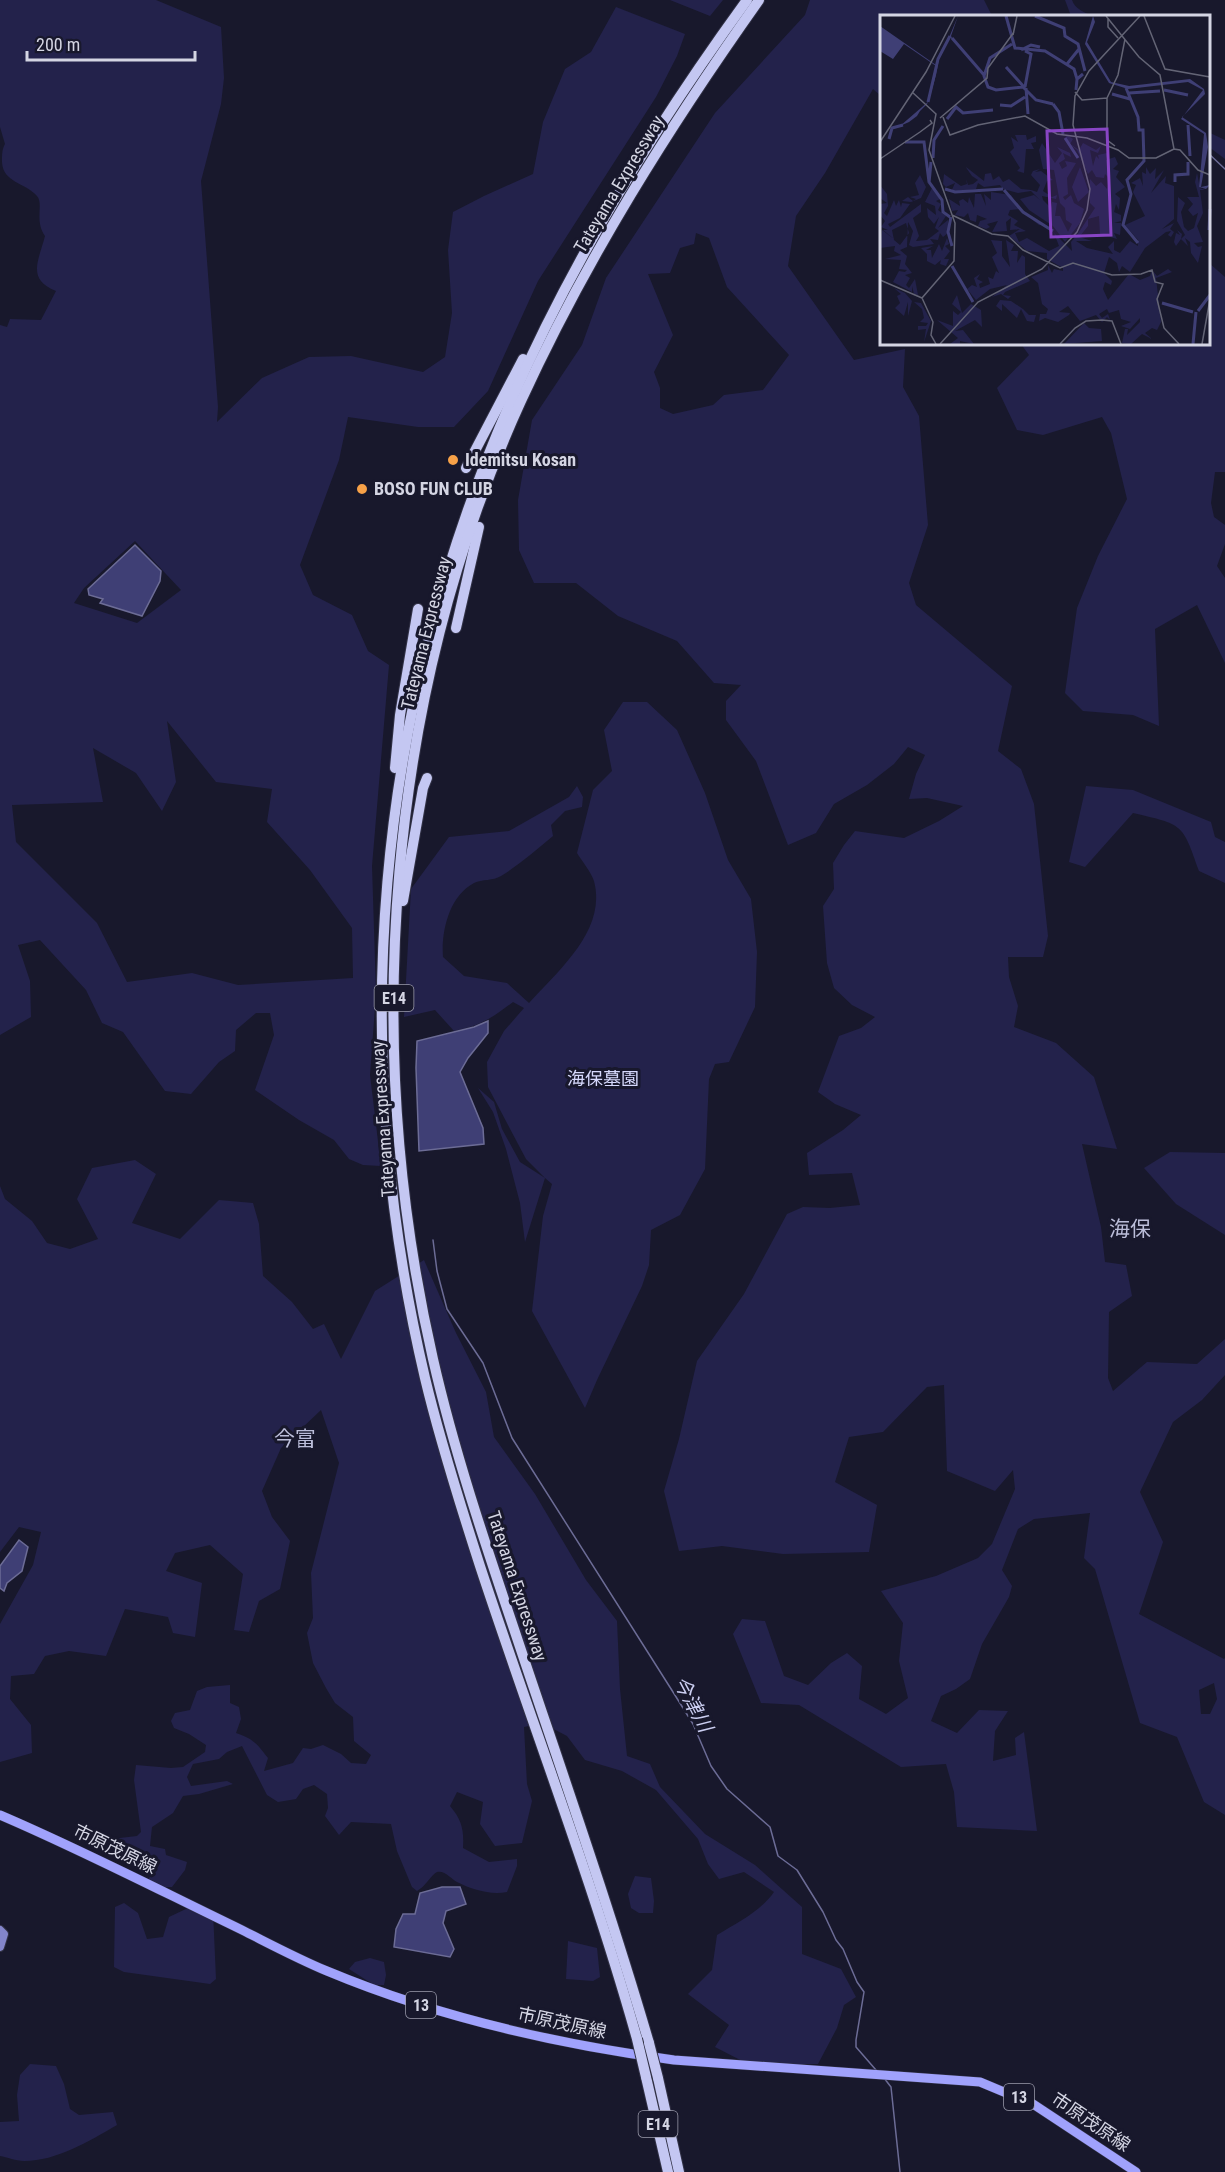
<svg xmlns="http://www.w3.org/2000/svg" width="1225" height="2172" font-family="'Roboto Condensed','Noto Sans JP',sans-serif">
<rect width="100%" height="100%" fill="#18182c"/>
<!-- green -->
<g fill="#23224b" fill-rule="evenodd">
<path d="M0 0H156L221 27 224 78 221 104 201 181 218 407 217 422 262 378 309 357 351 356 423 372 445 357 452 313 448 250 453 212 484 196 533 174 543 122 565 69 591 52 616 7 685 34 677 56 656 97 538 281 488 391 454 427H418L348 417 339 460 300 565 313 595 352 615 368 651 389 665 372 866 376 993 370 1075 381 1166 363 1165 349 1159 334 1140 299 1120 255 1090 274 1035 270 1013H256L236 1030 235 1051 219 1062 191 1094 165 1091 123 1032 102 1023 86 990 40 940 18 945 30 981 31 1017 0 1035V325L7 327 10 319 41 320 56 291C26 279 39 260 45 236 34 220 44 204 37 196 25 182 3 183 2 162 2 155 2 149 5 144L0 127ZM135 541 181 590 137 623 74 603 84 588ZM167 721 216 782 272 789 267 822 310 870 352 928 353 978 238 985 192 973 127 982 97 923 16 842 12 805 103 802 93 748 136 773 162 811 176 782Z"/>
<polygon points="670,0 723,0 710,16"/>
<path d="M810 0H984L992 16H882L881 96 873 89 825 173 796 216 788 266 854 360 905 349 903 387 919 416 928 525 909 583 916 605 1012 686 998 751 1021 769 1034 804 1048 936 1043 957H1008L1009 977 1018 1006 1014 1027 1056 1043 1094 1077 1117 1149 1082 1144 1101 1227 1105 1262 1126 1265 1132 1296 1109 1312 1108 1378 1113 1391 1147 1362 1197 1364 1225 1339V1375L1202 1400 1173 1422 1140 1492 1163 1542 1139 1614 1224 1659 1225 1658V1815L1204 1802 1177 1737 1140 1723 1095 1569 1084 1558 1090 1513 1034 1519 1018 1529 1002 1570 1012 1586 1009 1597 982 1644 970 1679 956 1689 941 1696 931 1721 957 1733 979 1710 1008 1711 995 1731 993 1761 1016 1755 1015 1738 1024 1732 1037 1831 957 1827 954 1792 946 1764 901 1767 799 1705 761 1703 733 1634 742 1619 765 1621 784 1676 808 1685 831 1663 847 1653 862 1666 859 1699 886 1714 908 1698 899 1661 903 1623 881 1591 936 1576 978 1558 992 1544 1015 1489 1013 1470 995 1491 947 1471 944 1385 927 1387 883 1432 849 1437 835 1482 877 1505 869 1552 783 1554 722 1546 679 1551 664 1491 679 1439 697 1361 744 1294 787 1214 803 1207 830 1208 860 1205 852 1173 809 1175 807 1153 843 1130 861 1115 835 1104 818 1092 839 1036 861 1028 875 1017 852 1005 834 988 827 963 823 906 834 889 833 863 844 845 855 831 904 838 939 821 963 806 927 798 909 799 916 774 925 755 908 747 894 764 867 785 834 804 816 833 788 845 756 761 726 720V701L741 685 714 683 677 641 618 616 576 583H534L519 550 518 500 532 420 582 345 606 278 715 113 805 15ZM696 233 709 238 727 287 789 355 763 390 724 395 713 405 673 414 660 408V388L654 372 673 335 648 274 670 273 680 248 694 244ZM1214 1683 1217 1699 1210 1714H1201L1199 1690Z"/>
<path d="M1065 0H1072C1075 9 1085 13 1093 16H1071Z"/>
<polygon points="1208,132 1225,140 1225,159 1209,147"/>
<polygon points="1209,263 1225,277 1225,472 1215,472 1211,503 1214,517 1225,525 1225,544 1217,566 1225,578 1225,663 1197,605 1155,629 1159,726 1133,715 1083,711 1065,693 1077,608 1098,556 1127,499 1111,433 1102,417 1043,435 1017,430 997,388 1029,355 1021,344 1208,344"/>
<path d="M623 702H647L677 730 705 793 728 860 751 899 757 952 755 1007 729 1062 715 1064 709 1079 705 1169 680 1215 651 1230 649 1265 642 1286 597 1380 585 1408 532 1311 543 1216 552 1184 545 1178 525 1242 520 1203 506 1149 493 1112 478 1088 494 1102 502 1129 520 1162 545 1178 526 1159 488 1087 487 1062 504 1031 524 1008 513 1002C490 1019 482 1025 454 1031L435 1010 404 1017 411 889 449 837 509 831 569 797 577 786 583 797 582 807 565 811 551 825 553 836C536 850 519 865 501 876 493 881 482 879 474 883 449 896 441 932 443 957L464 976 507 983 529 1003C559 970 607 930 594 881 591 872 582 861 577 853L593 790 612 771 604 730Z"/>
<path d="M1086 786 1133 790 1211 822 1215 837 1225 842V883L1199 871C1182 822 1183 825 1133 813L1085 867 1069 862Z"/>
<polygon points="1170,1152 1225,1153 1225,1235 1176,1204 1144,1168"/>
<path d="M135 1160 156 1174 132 1223 180 1239 219 1200 253 1203 259 1224 263 1276 292 1302 313 1329 324 1324 341 1359 375 1291 424 1260 456 1333 486 1392 494 1437 535 1494 586 1580 617 1621 620 1689 627 1756 650 1764 660 1787 705 1834 755 1865 802 1907V1954L841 1969 856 1997 844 2005 837 2028 818 2064H748L715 2047 729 2025 688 1994 712 1970 717 1935C737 1923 760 1912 774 1892L744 1872 719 1879 708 1864 698 1839 656 1790 622 1771 585 1760 567 1736 542 1723 524 1727 527 1784 532 1801 522 1843 495 1846 480 1824 483 1802 457 1792 450 1806C462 1820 464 1830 463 1848L489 1862 517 1859V1866L507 1892C490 1895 473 1890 457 1882 451 1879 445 1870 437 1872 432 1874 425 1887 417 1891L412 1887 397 1851 391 1824 351 1822 339 1835 325 1816 328 1808 327 1794 314 1785 303 1789 296 1799 278 1802 267 1795 242 1746 227 1752 219 1759 193 1764 187 1777 191 1786 227 1781 233 1784 199 1794 183 1796 173 1813 152 1827 150 1846 165 1849 166 1855 187 1862 185 1870 172 1887H164L148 1880 152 1873 151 1869C132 1859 121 1861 111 1839L137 1836 141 1832 134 1780 136 1765 171 1768 183 1767 205 1752 206 1745 189 1734 174 1728 171 1721 175 1713 190 1710 197 1691 207 1687 230 1685V1703L239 1707 241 1719 236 1733C254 1739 257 1744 268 1758L264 1771 293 1763 303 1748 311 1749 323 1745 341 1754 351 1763 366 1764 371 1755 354 1741 353 1717 335 1703 326 1688 313 1663 307 1633 313 1618 311 1573 339 1463 321 1410 281 1448 262 1491 272 1517 290 1541 280 1589 259 1601 249 1632 234 1630 243 1574 210 1545 175 1553 166 1571 202 1583 195 1637 173 1633 168 1617 125 1609 106 1656 69 1651 45 1656 34 1674 11 1676 10 1699 31 1725 32 1753 0 1762V1624L33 1565 41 1532 19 1527 0 1552V1186L5 1199 32 1221 47 1243 70 1249 98 1239 77 1199 92 1168Z"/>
<polygon points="635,1876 651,1878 654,1901 653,1913 639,1913 631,1908 628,1894"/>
<polygon points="124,1903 138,1913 147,1939 163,1937 169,1917 188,1908 213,1911 216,1979 210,1984 124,1972 114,1967 115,1907"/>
<polygon points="568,1941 597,1948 600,1977 593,1981 566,1979"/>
<polygon points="370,1958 384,1962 386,1975 384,1985 374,1985 349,1969 355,1962"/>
<path d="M30 2064 56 2066 64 2084 70 2109 79 2115 113 2112 117 2125C89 2141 57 2161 24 2161 16 2161 7 2157 0 2156V2122L19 2121 17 2095 20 2075Z"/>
</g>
<!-- water -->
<g fill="#3f3f75" stroke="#6c6c96" stroke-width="1.5">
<polygon points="135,545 161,571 160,581 142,616 100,603 103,599 89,595 88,589"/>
<polygon points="488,1021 488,1033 468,1058 460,1072 483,1128 484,1144 419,1151 416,1068 417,1041 474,1027"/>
<polygon points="19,1540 28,1547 22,1571 7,1583 4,1591 0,1588 0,1566"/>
<polygon points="442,1887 460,1887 466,1904 446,1911 443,1923 454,1949 450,1957 394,1947 396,1929 403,1914 415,1914 420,1893"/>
</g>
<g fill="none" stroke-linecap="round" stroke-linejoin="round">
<!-- stream -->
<g stroke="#6c6c96" stroke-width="1.5">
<polyline points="1208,153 1225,169"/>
<polyline points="433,1240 437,1271 447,1309 483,1363 512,1438 673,1692 693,1724 711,1766 727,1789 770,1827 778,1856 797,1870 823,1912 836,1940 843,1949 857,1982 864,1992 856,2040 856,2047 876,2070"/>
<polyline points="884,2078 891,2087 900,2172"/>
</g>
<defs>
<polyline id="secondary" points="0,1930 4,1934 0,1947"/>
<path id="primary" d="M0 1815C82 1850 161 1891 242 1930 270 1944 298 1959 327 1971 437 2017 556 2044 674 2060L980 2082 1033 2104 1136 2172"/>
<g id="motorway">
<polyline points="466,468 523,359"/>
<polyline points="456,628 479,527"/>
<polyline points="395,768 400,715 418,609"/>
<polyline points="403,901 423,788 427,778"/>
<path d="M637 2039C592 1879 532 1724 480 1566 460 1504 440 1441 425 1378 347 1047 374 713 511 401 573 259 656 125 747 0"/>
<path d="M649 2043C608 1903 560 1767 514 1629 484 1540 454 1451 433 1359 361 1044 386 696 521 401 586 259 669 127 759 0"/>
<polyline points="646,2077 668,2172"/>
<polyline points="658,2078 679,2172"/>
</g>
</defs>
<!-- secondary casing -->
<use href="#secondary" stroke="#323246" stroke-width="10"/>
<!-- primary casing -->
<use href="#primary" stroke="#323246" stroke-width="10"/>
<!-- motorway casing -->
<use href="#motorway" stroke="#323246" stroke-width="12"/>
<!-- secondary -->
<use href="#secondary" stroke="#8385ca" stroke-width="8"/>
<!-- primary -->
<use href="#primary" stroke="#a0a2fc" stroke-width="9"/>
<!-- motorway -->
<use href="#motorway" stroke="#c4c7f2" stroke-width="10"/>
<defs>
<g id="motorway-bridge">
<polyline points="637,2039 646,2077"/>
<polyline points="649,2043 658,2078"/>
</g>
</defs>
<!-- motorway-bridge casing -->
<use href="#motorway-bridge" stroke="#323246" stroke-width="12" stroke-linecap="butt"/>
<!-- motorway-bridge -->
<use href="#motorway-bridge" stroke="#c4c7f2" stroke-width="10"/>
</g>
<!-- markers -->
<g fill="#f7a148" stroke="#18182c" stroke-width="2">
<circle cx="453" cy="460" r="6"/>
<circle cx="362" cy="489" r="6"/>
</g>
<g text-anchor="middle" stroke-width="6" stroke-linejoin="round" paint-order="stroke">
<!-- shield labels -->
<g fill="#18182c" stroke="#9c9cac" stroke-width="1.5">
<rect x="374.5" y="985" width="39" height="26" rx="4.5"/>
<rect x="406" y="1992" width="30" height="26" rx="4.5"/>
<rect x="1004" y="2084" width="30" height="26" rx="4.5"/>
<rect x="638.5" y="2111" width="39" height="26" rx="4.5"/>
</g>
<g font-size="16" font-weight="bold" fill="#d4d5e3">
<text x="394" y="1004">E14</text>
<text x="421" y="2011">13</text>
<text x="1019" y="2103">13</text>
<text x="658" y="2130">E14</text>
</g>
<!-- street labels -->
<g font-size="18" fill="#d4d5e3" stroke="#18182c">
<text transform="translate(619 184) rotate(-59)" y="6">Tateyama Expressway</text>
<text transform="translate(426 633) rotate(-76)" y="6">Tateyama Expressway</text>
<text transform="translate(383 1119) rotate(-94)" y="6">Tateyama Expressway</text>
<text transform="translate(517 1586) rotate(72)" y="6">Tateyama Expressway</text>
<text transform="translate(115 1849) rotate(26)" y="6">市原茂原線</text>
<text transform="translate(562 2023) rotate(12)" y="6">市原茂原線</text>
<text transform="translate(1091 2122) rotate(34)" y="6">市原茂原線</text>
</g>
<!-- poi labels -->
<g font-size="18" font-weight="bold" fill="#d4d5e3" stroke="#18182c" text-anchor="start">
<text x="465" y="466">Idemitsu Kosan</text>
<text x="374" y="495">BOSO FUN CLUB</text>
</g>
<!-- park labels -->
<g font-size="18" fill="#d6d9fc" stroke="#18182c">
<text x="603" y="1085">海保墓園</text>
</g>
<!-- water labels -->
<g font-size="20" font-style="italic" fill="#cbcef1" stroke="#18182c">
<text transform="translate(693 1704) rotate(62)" y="7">今津川</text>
</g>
<!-- quarter labels -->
<g font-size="21" fill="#bbbdd9" stroke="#18182c">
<text x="1130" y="1236">海保</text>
<text x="295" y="1446">今富</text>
</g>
</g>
<!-- overview -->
<g transform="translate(880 15)">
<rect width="330" height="330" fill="#18182c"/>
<path d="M135 120H146L147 125 156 121V127L151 128 154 134H146L144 158 137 156 140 153 130 137 134 133 131 122 138 127ZM187 120 193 124 190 129 199 135 203 128 216 135 221 131 218 138 210 135 213 151 216 141 219 144 218 140 227 138 228 134 226 145 235 142 238 149 233 154 239 156 236 162 245 172 235 179 240 183 239 195 236 189 234 197 241 200V206L234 208H241L240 220 234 218 237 224 220 219 219 201 208 204V211L200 221 197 220 215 193 210 188V164L216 171 221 167 227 174 230 164 225 159 224 163 216 162 212 155 208 159 197 135 188 128 185 124ZM162 128 175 148 182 138 177 132 190 138 191 142 183 138 185 144 179 148 182 154 187 151 185 146 196 148 187 163 188 179 183 182 185 185 191 180 194 188 204 194 200 208 185 227 173 211 149 195 140 184 154 180 160 185 151 176 138 178 123 174 120 170 104 172 98 168 96 174 71 177 75 168 66 172 63 169 64 159 81 171 87 169 86 164 88 170 93 169 98 165 92 161 87 154 86 152 104 166 105 159 111 158 113 165 119 161 123 167 129 164 141 174 151 175 157 177 160 170 151 160 153 156 160 154 155 157 161 156 173 165 167 166 163 176 172 182 177 180 176 184 162 181 163 185 171 193 172 187 177 188 175 201H180L188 217 192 209 186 205 185 193 180 188 174 155 163 154 159 135ZM200 152 209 177 198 187 192 172ZM266 152 270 159 276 153 275 164 284 155 271 178 286 161 285 168 294 171V204L282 214 294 208 290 214 294 217 291 222 288 220 291 216 286 217 265 233 250 257 242 251 239 257 237 248 229 242 224 258 232 266 231 270 225 267 223 274 228 285 249 259 260 265 270 261 272 255 277 261 288 254 292 257 276 263 281 307 277 315 272 313 265 318 272 324 262 319 251 329 242 328 245 314H248L247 320 260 307V303L250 314 241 311 251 307 241 304 239 295 229 298 227 294 219 299 222 303 228 299 230 305 227 302 222 307 216 300 200 306 188 291 179 297 190 298 189 300 178 307 165 303 159 306 160 299H166L168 294 162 289 158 268 151 262 168 255V250L172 258 174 254 183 256V253L167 244V238L147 236 129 221 140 214 130 215 131 203 126 207 127 216 112 217 118 206 107 209 110 212 106 214 98 211 100 206 107 204 97 200 96 207 90 205 88 198 84 202 75 200 78 195 72 196 69 184 80 191 79 186 83 184 88 188 89 182 94 193 95 179H101L106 191 104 179 111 185V177L131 180 140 194 130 195 128 200 138 206 134 210 146 216 135 218 139 227 147 223 169 236 179 231 174 218 168 214 167 211 159 210 150 203 167 211 192 236 191 227 196 221 212 226H196L207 233 233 239 228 232 234 226V235L240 238 250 226 258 231V225L245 210 265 201 253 177 256 170 251 168 260 163 263 171 262 157 266 159ZM317 158 320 173 325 175H320L323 198 317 211 323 227 314 228 318 232 322 231 318 248 311 238 310 227 305 223 308 231 301 224 296 231 294 227 296 218 300 220 297 215 302 219 301 224 305 220 297 206 298 182 305 188 301 197 304 212 308 216 314 213 318 198 313 201 308 195 313 189 307 182H319L315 167ZM40 160 46 172 41 183 31 187 22 186 28 182 33 186 36 184 30 182 39 180 35 168ZM0 170 7 179 8 191 4 198 7 201 14 185 16 191 19 185 21 192 22 188 30 189 20 203 8 209 10 212 41 189V197L33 203 39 221 36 226 47 225 59 216 55 213 59 202 54 209 48 202 47 193 56 200 55 191 45 187 52 173 60 184 56 186 61 189 58 195 66 201 58 213 68 205V218L63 222 60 218 58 225 50 224 54 229 33 232 29 230 33 216 28 207 27 232 20 235 27 241 25 249 32 258 25 260 30 263 26 270 29 273 35 264 38 280 34 279 32 271V277L13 267 19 256 25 257 27 255 19 254 21 245 5 244 21 240 14 236 15 231 0 233 2 215 14 224 3 215H8L1 212 5 206 0 200V189L7 188 0 183ZM26 208 29 218 20 230 14 225 12 215ZM67 223 69 229 65 231 70 236 64 244H69L66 251 60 249 61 245 55 250 47 246V239L41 233 53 231 46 235H51L52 243 59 229 62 236ZM111 225 122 226V241L130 252 126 225 134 230 131 236H138L137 248 142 240 145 242V259L150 266 125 277 123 280 131 281 128 284 121 279 112 282 127 270 110 274 96 285 87 274 92 270 97 272 94 263 100 259 97 264 103 267 99 269 100 273 110 269 108 262 113 264 116 256 119 258 112 242 117 238ZM14 273 25 278 32 286 28 301V287L24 301 15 293 20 288 17 281 21 279ZM77 280 82 298 91 289 101 295 102 312 95 305 75 316 83 315 94 329 80 326V329H70L78 323 57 305 73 311V296L78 300 81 297 72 289ZM120 285 131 286 143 294 149 300H156L154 307 147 306 141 294 137 303 122 289V296L116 291ZM34 287 41 288 51 306 44 327 46 314 38 315V311H46L48 308 40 307 44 303 42 294ZM204 308 209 313 221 314 222 326 184 329Z" fill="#23224b" fill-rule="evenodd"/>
<path d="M78 1 71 21 73 25 70 22 59 44 56 60 49 85 47 89 40 96 37 101 29 107 20 111 49 86 56 51 24 29 13 44 0 36V11L56 50 59 42 68 25ZM213 1 215 7 207 27 231 67 249 71 310 64 324 74 325 79 302 102 326 118 328 132 321 172 330 170 326 174 319 172 324 119 301 104 323 75 308 67 248 74 229 68 205 29Z" fill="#3f3f75"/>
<path fill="none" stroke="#3f3f75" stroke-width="3" d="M126 1 135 33 165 36 194 54 197 64M155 1 184 13 185 21 198 29 205 56M72 23 104 60M132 29 110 43 104 61 108 72 116 75 143 72 156 85 173 89M141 35 151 30 160 32M145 36 151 39 145 72M187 49 199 34M126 52 144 72M146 73 148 99M246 73 258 102 259 115H263L264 146 247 165 251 179 243 210 258 228M196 75 197 64 203 59M284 75 308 80M249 78 280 76M232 79 250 84M48 87 58 44 70 21M173 89 179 97 183 119M120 90 131 91 145 82M67 104 76 92 83 98 113 95M308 110 310 141M185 123 198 143M9 124 12 113 23 110M25 127H44L49 167 62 185 63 197 70 202M53 143 54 125 63 111M295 167V160L308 159V147M49 168 51 147M65 174 75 177 123 174M124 175 143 197 173 216M71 202 68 217 72 231M329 215 330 194M72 251 93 287M282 288 313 297M318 296 330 280M313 329 316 297"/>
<path fill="none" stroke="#636475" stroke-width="1.5" d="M226 1 259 42 280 60 294 134 300 135 318 155 330 160M264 1 285 54 330 62M228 4V12L238 23M133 20 137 1M32 77 56 99 49 135 75 208 74 246 42 283 53 307 51 320 56 329M195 77 202 85 227 83V125L235 131M227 83 238 60 245 24M63 102 70 120 98 110 145 101 177 119 207 123 238 135 249 143H276L294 134M60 103 107 63 108 53 134 17M0 127 46 57 75 1M0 144 40 117 52 108 50 105M72 200 112 219 128 221 143 235 180 253 193 248 232 260 261 259 272 255 275 267 283 269 277 284 284 313 299 329M0 265 42 283M60 329 98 287 162 254 197 217 207 195 210 174 193 110 195 81 209 56 260 1M180 329 195 313 206 306 222 305 232 306 241 329M322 329 330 284"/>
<path fill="#8845c4" fill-opacity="0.15" stroke="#8845c4" stroke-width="3" d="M227 114 231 220 171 222 167 116Z"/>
<rect width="330" height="330" fill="none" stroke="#d4d5e3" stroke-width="3"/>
</g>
<!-- scale -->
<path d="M27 51v9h168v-9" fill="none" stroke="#d4d5e3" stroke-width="3"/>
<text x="36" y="51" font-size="18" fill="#d4d5e3" stroke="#18182c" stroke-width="4.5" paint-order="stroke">200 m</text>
</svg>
